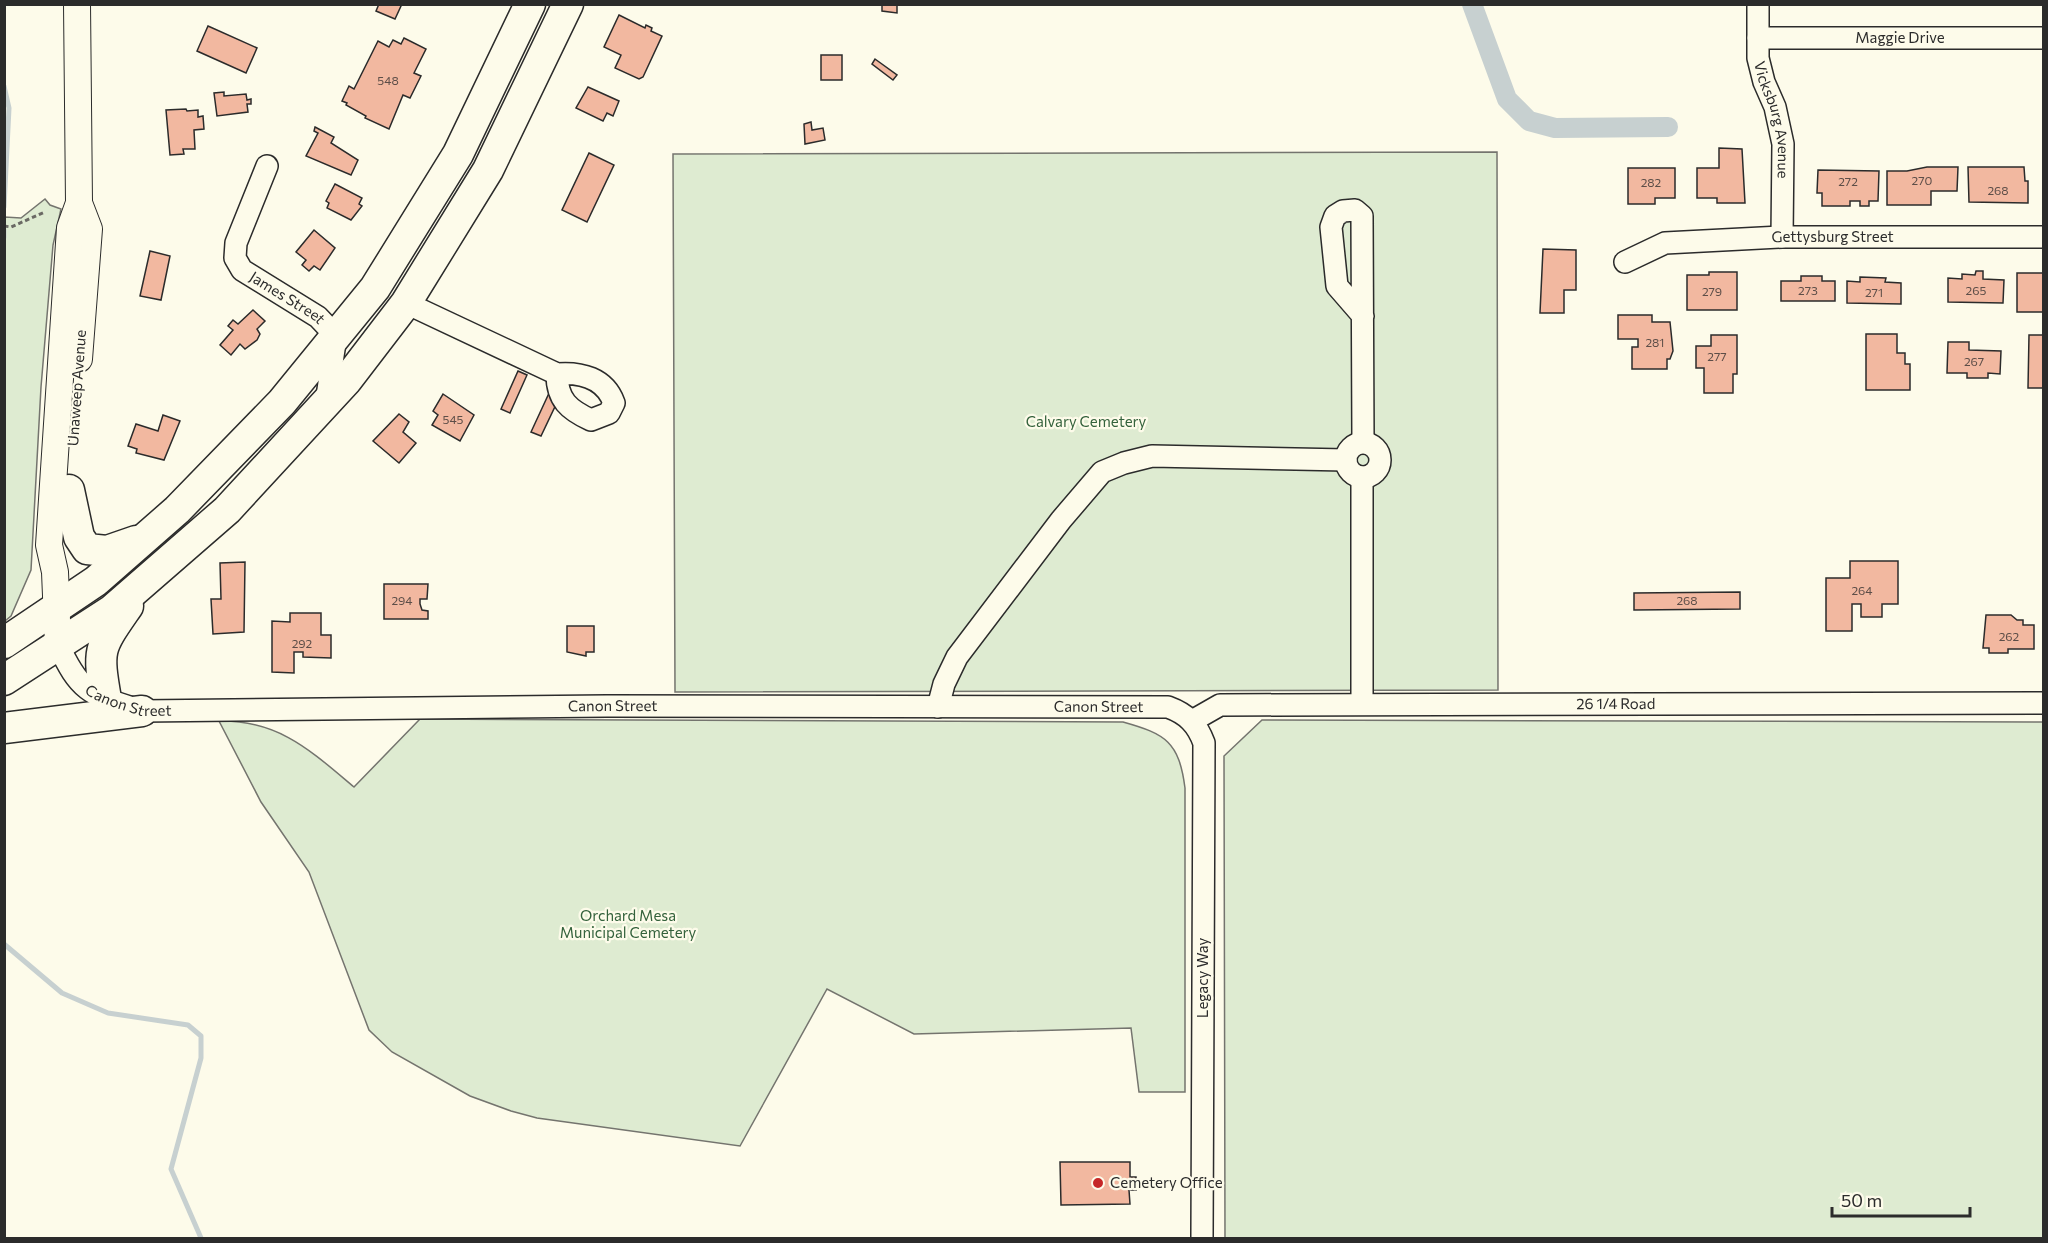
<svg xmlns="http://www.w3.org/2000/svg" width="2048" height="1243" font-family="Commissioner,sans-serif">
<rect width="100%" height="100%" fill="#fdfbea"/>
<!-- green -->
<g fill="#deebd1" stroke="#74746e" stroke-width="1.5">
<polygon points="1497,152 1498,690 675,692 673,154"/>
<polygon points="45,199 50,205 61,209 53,245 41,387 31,570 11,616 5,621 5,217 21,218"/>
<path d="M420 719 1123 722C1166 734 1179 742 1185 788V1092H1139L1131 1028 914 1034 827 989 740 1146 537 1118 511 1111 470 1096 392 1052 369 1030 309 872 261 802 219 721C279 720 311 751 354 787Z"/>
<polygon points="1262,720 2043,722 2043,1238 1225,1238 1224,756"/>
</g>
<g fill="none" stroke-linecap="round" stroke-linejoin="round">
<!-- stream -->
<g stroke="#c7d0d0" stroke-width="5">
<polyline points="4,86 9,108 4,207"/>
<polyline points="4,230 4,237"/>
<polyline points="4,944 62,993 108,1013 188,1025 201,1036 201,1058 171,1169 201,1238"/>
</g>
<!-- canal -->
<polyline stroke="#c7d0d0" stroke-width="20" points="1472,4 1507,99 1529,121 1555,128 1668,127"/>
</g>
<!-- building -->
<g fill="#f2b8a0" stroke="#2b2b2b" stroke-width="1.5">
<polygon points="379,4 398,4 401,6 395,19 376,11"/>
<polygon points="882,4 897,4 897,13 882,11"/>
<polygon points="619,15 645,28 646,25 652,28 651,31 662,36 643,77 639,79 615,68 621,55 604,47"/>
<polygon points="208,26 257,48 246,73 197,51"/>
<polygon points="404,38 426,49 414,73 421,76 410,98 403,95 389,129 365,118 366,116 346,105 347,103 342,101 349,86 354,89 378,41 389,47 393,40 401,44"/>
<rect x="821" y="55" width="21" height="25"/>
<polygon points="875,59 897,75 893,80 872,64"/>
<polygon points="588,87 619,101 613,116 607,113 603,121 576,108"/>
<polygon points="224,92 224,96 246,94 247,100 251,99 251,104 247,104 248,112 217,116 214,93"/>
<polygon points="186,109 187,111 198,110 198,117 203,116 204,129 194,130 195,149 183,149 184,154 170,155 166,110"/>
<polygon points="811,122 812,130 823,128 825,140 805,144 804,124"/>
<polygon points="315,127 334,137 331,143 358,160 351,175 306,156 318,133 314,131"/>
<polygon points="1719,148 1742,149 1745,203 1717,203 1717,198 1697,198 1697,168 1719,168"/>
<polygon points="589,153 614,165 587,222 562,210"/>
<polygon points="1927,167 1958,167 1957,191 1931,191 1931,205 1887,205 1887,171 1907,171"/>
<polygon points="1968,167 2024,167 2025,181 2028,181 2028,203 1969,202"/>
<polygon points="1628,168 1675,168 1675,198 1655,198 1655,204 1628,204"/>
<polygon points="1818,170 1879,171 1878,201 1869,201 1869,206 1860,206 1860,201 1850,201 1850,206 1822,206 1822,193 1817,193"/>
<polygon points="335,184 362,198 359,204 362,206 351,220 327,208 329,203 326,201"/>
<polygon points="314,230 335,248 320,270 314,266 309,271 302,265 306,260 296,252"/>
<polygon points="1543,249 1576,250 1576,290 1564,290 1564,313 1540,313"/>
<polygon points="150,251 170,256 161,300 140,296"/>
<polygon points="1976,271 1983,271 1983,279 2004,280 2003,303 1948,302 1948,278 1962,279 1962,274 1975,275"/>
<polygon points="1709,272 1737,272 1737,310 1687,310 1687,275 1709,275"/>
<rect x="2017" y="273" width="27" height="39"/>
<polygon points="1801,276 1822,276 1822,281 1835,281 1835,301 1781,301 1781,281 1801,281"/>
<polygon points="1860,277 1886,278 1885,282 1901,283 1901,304 1847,303 1847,281 1860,282"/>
<polygon points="253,310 265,321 257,329 260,334 257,340 245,349 240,344 231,355 220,345 233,330 228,326 233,320 238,324"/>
<polygon points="1618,315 1652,315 1652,322 1670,322 1673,351 1670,359 1667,359 1667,369 1632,369 1632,347 1638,347 1638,339 1618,339"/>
<polygon points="1866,334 1897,334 1897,353 1905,353 1905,364 1910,364 1910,390 1866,390"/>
<polygon points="1711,335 1737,335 1737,374 1733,374 1733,393 1704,393 1704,368 1696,368 1696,346 1711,346"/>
<polygon points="2029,335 2044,335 2044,388 2028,388"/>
<polygon points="1948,342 1969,342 1969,350 2001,351 2000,374 1988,373 1988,378 1967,378 1967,373 1947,373"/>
<polygon points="518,371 527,375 510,413 501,409"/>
<polygon points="550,391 560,396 541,436 531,432"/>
<polygon points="443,394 474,415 460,441 432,425 438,415 433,411"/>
<polygon points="399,414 409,422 403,432 416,443 399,463 373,441"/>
<polygon points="163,415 180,421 164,460 136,453 137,449 128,446 136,424 158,431"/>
<polygon points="1850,561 1898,561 1898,604 1882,604 1882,617 1861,617 1861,604 1852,604 1852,631 1826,631 1826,578 1850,578"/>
<polygon points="245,562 244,632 213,634 211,599 221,599 220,563"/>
<polygon points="384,584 428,584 427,599 420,599 420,604 422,610 428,611 428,619 384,619"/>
<polygon points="1740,592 1740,609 1634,610 1634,593"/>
<polygon points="290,613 321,613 321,635 331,635 331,658 303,657 303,652 294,652 294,673 272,672 272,621 290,622"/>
<polygon points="1986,615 2011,615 2017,620 2023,620 2023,625 2034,625 2034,649 2008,649 2008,653 1989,653 1989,648 1983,648"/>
<polygon points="567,626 594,626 594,652 586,652 586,656 567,652"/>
<polygon points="1060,1162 1130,1162 1130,1177 1136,1177 1136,1190 1129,1190 1130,1204 1061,1205"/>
</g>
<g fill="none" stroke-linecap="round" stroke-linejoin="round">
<defs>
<g id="minor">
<path id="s1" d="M1758 4V58L1764 82 1775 107 1783 144 1782 237"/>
<path id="s2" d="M1758 38H2044"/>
<path id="s3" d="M267 166 236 243 235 258 242 270 318 317 336 336 326 403"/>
<path id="s4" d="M1625 262 1665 243 1782 237H2044"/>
<path d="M406 303 557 374C581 372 605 378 614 403L609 413 591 420C569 410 557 400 557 374"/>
<polyline points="1363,316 1337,286 1331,227 1335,216 1343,211 1355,210 1362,216 1363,442"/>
<circle cx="1363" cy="460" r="17"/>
<polyline points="1362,477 1362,704"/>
<path id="s5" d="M58 644C80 694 92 695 142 711L607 706 1168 707C1187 714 1197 724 1204 743L1202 1238"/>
<polyline points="938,707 944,684 957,657 1061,520 1102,472 1124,463 1152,456 1346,460"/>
<path id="s6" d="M1192 721 1220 705 2044 703"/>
</g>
<g id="major">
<polyline points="79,203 89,229 79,359"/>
<polyline points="58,644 55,572 49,545 70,228 79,203 77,4"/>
</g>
<g id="highway">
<polyline points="69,490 79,537 87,549 107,551 136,541"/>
<polyline points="4,643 96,581 177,510 282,402 375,288 458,154 530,4"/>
<polyline points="4,680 112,610 227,510 347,380 406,303 488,170 568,4"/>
<path d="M106 699C97 648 99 648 128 606"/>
<polyline points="4,728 142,711"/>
</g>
</defs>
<!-- minor casing -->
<use href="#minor" stroke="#2b2b2b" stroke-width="24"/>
<!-- major casing -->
<use href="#major" stroke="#2b2b2b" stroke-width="28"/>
<!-- highway casing -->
<use href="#highway" stroke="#2b2b2b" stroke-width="33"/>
<!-- path -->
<polyline stroke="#6a6964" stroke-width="3" stroke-dasharray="4.5 3" stroke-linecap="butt" points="4,226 11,227 45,212"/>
<!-- minor -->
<use href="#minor" stroke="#fdfbea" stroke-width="21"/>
<!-- major -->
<use href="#major" stroke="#fdfbea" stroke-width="26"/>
<!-- highway -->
<use href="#highway" stroke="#fdfbea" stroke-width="30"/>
</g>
<!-- markers -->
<circle fill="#c62828" stroke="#fdfbea" stroke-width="2" cx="1098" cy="1183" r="6"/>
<g text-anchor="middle" stroke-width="4.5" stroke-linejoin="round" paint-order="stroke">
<!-- number labels -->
<g font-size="12" fill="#5d4e48">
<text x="388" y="85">548</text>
<text x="1922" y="185">270</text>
<text x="1848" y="186">272</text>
<text x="1651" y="187">282</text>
<text x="1998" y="195">268</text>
<text x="1808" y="295">273</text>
<text x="1976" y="295">265</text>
<text x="1712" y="296">279</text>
<text x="1874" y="297">271</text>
<text x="1655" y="347">281</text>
<text x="1717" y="361">277</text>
<text x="1974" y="366">267</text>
<text x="453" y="424">545</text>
<text x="1862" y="595">264</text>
<text x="402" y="605">294</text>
<text x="1687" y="605">268</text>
<text x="2009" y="641">262</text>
<text x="302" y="648">292</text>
</g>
<!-- street labels -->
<g font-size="15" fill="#2b2b2b" stroke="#fdfbea">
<text dy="5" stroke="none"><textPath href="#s2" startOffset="142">Maggie Drive</textPath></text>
<text dy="5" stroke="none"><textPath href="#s1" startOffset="118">Vicksburg Avenue</textPath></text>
<text dy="5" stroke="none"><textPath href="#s4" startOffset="212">Gettysburg Street</textPath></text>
<text dy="5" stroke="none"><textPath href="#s3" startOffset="165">James Street</textPath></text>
<text transform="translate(77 388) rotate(-86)" y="5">Unaweep Avenue</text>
<text dy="5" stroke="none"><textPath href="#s5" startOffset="98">Canon Street</textPath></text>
<text dy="5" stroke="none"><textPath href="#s6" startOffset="428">26 1/4 Road</textPath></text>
<text dy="5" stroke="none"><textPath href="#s5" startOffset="584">Canon Street</textPath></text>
<text dy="5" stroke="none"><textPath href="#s5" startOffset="1070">Canon Street</textPath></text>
<text transform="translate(1203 978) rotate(-90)" y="5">Legacy Way</text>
</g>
<!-- park labels -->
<g font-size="15" fill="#34623c" stroke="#fdfbea">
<text x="1086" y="427">Calvary Cemetery</text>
<text x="628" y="921">Orchard Mesa<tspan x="628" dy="17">Municipal Cemetery</tspan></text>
</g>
<!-- poi labels -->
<g font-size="15" fill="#2b2b2b" stroke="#fdfbea" text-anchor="start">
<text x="1110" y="1188">Cemetery Office</text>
</g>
</g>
<!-- border -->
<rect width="2048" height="1243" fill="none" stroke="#2b2b2b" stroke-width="12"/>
<!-- scale -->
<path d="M1832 1207v9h138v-9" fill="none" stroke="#2b2b2b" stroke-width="3"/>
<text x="1841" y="1207" font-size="18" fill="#2b2b2b" stroke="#fdfbea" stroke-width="4.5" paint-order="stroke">50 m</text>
</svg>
